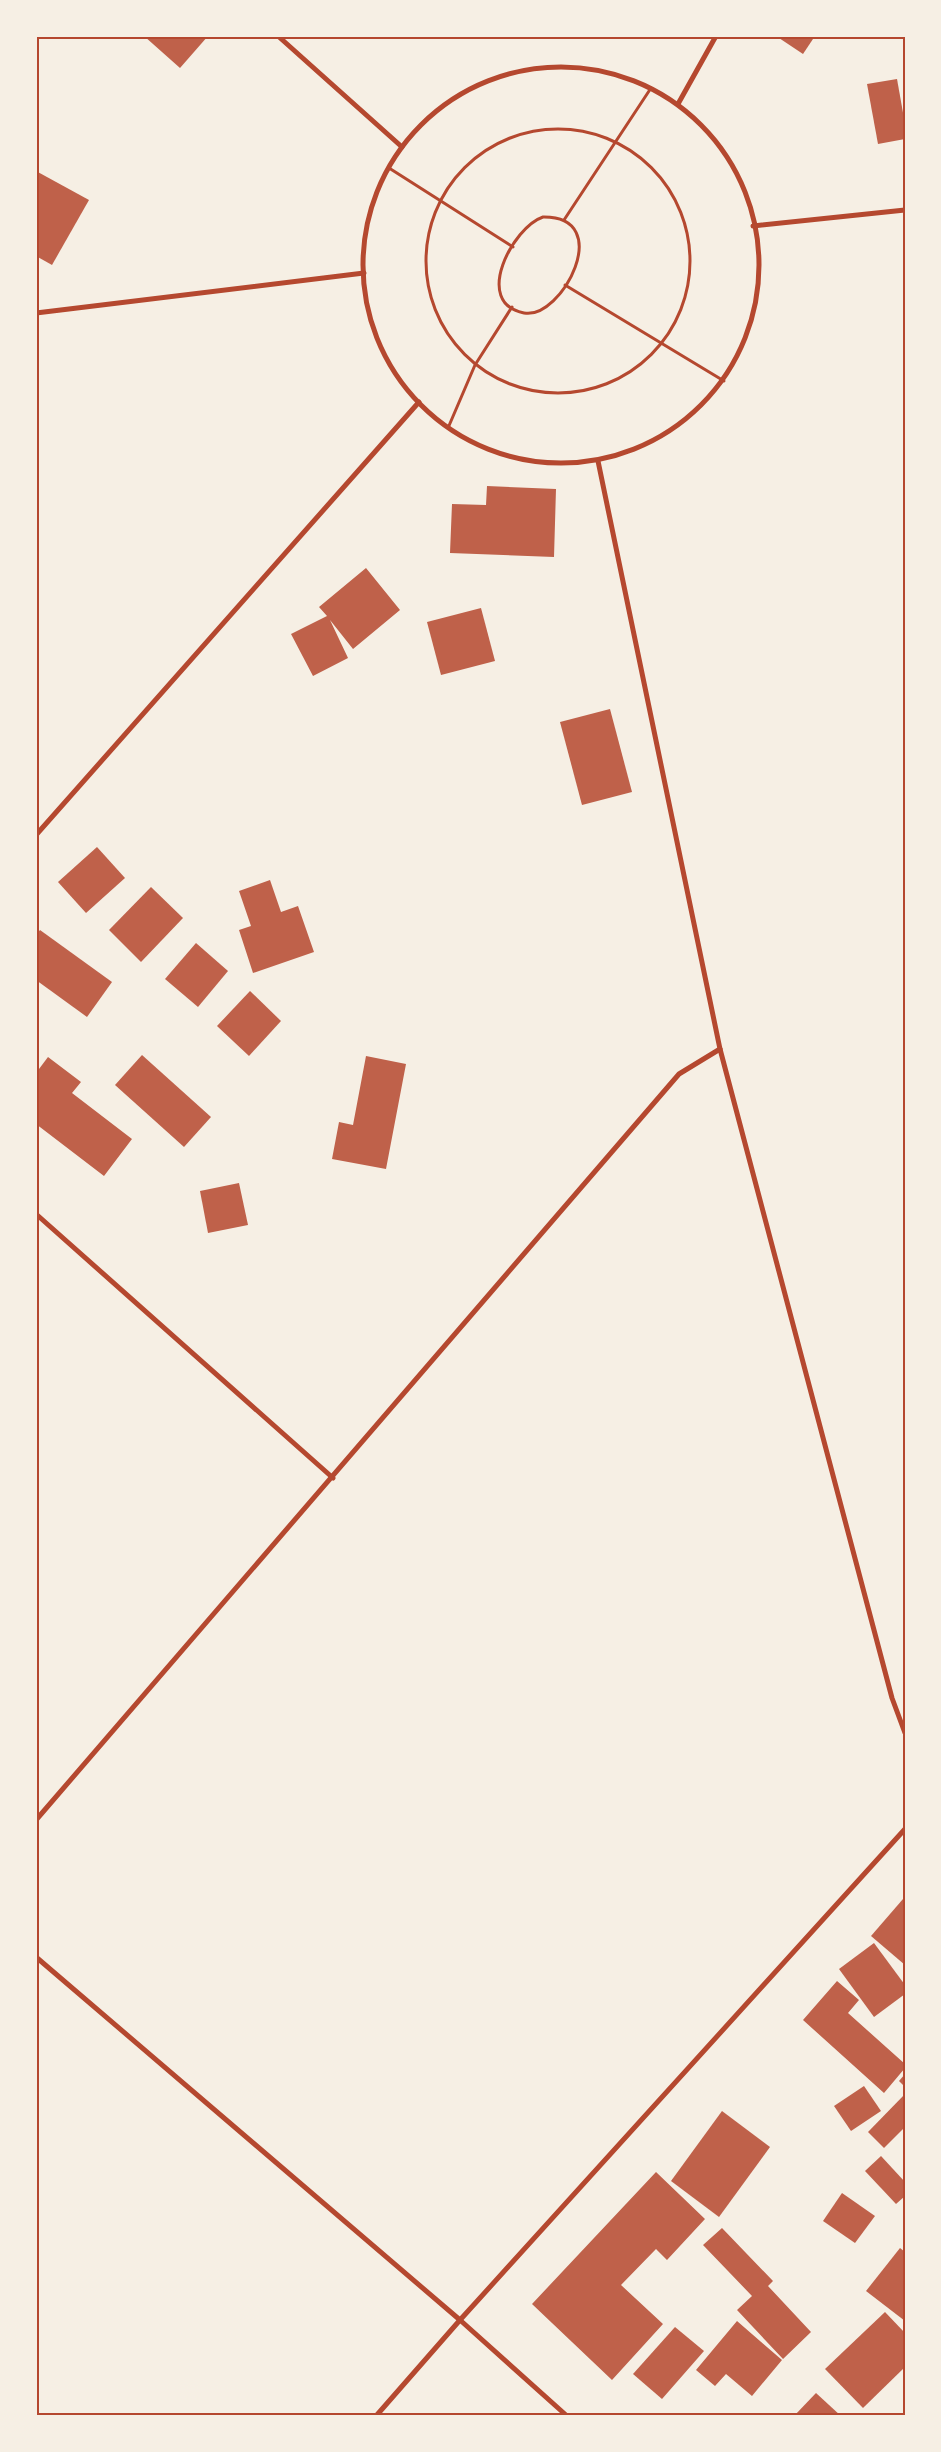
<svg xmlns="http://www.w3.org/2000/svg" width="941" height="2452" font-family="Poppins,sans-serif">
<rect width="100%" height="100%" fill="#f6efe4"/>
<!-- building -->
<g fill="#bf614a">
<polygon points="144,36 208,36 180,68"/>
<polygon points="776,36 815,36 803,54"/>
<polygon points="897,79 905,124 905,139 878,144 867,84"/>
<polygon points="36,171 89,200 52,265 36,256"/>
<polygon points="487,486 556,489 554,557 450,553 452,504 486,505"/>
<polygon points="366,568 400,610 353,649 330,620 348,658 313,676 291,634 327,616 319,607"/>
<polygon points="481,608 495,661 441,675 427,622"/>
<polygon points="610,709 632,792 582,805 560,722"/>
<polygon points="97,847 125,878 86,913 58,882"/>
<polygon points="270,880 281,912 298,906 314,952 253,973 239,930 251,926 239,891"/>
<polygon points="151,887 183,918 141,962 109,930"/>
<polygon points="40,930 112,982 87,1017 36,980 36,935"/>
<polygon points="196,943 228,971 198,1007 165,979"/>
<polygon points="250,991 281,1021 249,1056 217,1026"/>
<polygon points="142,1055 211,1117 184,1147 115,1085"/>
<polygon points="366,1056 406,1064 386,1169 332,1159 339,1122 353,1125"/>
<polygon points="48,1057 81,1082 72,1093 132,1139 104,1176 36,1124 36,1073"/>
<polygon points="239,1183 248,1225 208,1233 200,1191"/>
<polygon points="903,1899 905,1900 905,1965 871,1936"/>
<polygon points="874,1943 905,1985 905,1994 874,2017 839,1969"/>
<polygon points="837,1981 859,2000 848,2013 905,2064 905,2068 884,2093 803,2020"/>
<polygon points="905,2074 905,2087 899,2081"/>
<polygon points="864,2086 881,2111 851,2131 834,2106"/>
<polygon points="905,2094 905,2127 884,2148 868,2132"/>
<polygon points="722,2111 770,2147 719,2217 671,2181"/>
<polygon points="881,2156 905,2182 905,2196 896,2204 865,2171"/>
<polygon points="656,2172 705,2219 667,2260 656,2249 621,2285 663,2324 612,2380 532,2304"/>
<polygon points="842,2193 875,2216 855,2243 823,2221"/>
<polygon points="722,2228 773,2281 768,2286 811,2332 783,2359 737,2310 752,2296 703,2245"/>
<polygon points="900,2248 905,2252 905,2321 866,2291"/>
<polygon points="885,2312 905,2333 905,2367 863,2408 825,2369"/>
<polygon points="737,2321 782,2360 752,2396 726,2374 715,2386 696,2370"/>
<polygon points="675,2327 704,2351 662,2399 633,2374"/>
<polygon points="816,2393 841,2416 794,2416"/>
</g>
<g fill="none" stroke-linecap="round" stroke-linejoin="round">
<!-- path -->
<g stroke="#b5482f" stroke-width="3">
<circle cx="558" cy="261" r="132"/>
<polyline points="389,168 513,247"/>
<path d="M543 217C616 216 562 320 524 313 472 303 513 227 543 217Z"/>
<polyline points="564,220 651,88"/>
<polyline points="565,285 724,381"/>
<polyline points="448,428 475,365 512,307"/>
</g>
<!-- minor -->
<g stroke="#b5482f" stroke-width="5">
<polyline points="278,36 402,147"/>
<circle cx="561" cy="265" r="198"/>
<polyline points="678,104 716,36"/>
<polyline points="753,226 905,210"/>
<polyline points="36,313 364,273"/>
<polyline points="598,461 720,1049 892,1698 905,1733"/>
<polyline points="36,835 419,402"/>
<polyline points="36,1214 333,1478"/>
<polyline points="36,1820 679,1074 720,1049"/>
<polyline points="36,1957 460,2320 567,2416"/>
<polyline points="376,2416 460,2320 905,1829"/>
</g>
</g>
<!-- border -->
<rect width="941" height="2452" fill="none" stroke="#f6efe4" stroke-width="75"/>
<rect x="38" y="38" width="866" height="2376" fill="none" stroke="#b5482f" stroke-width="2"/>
</svg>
